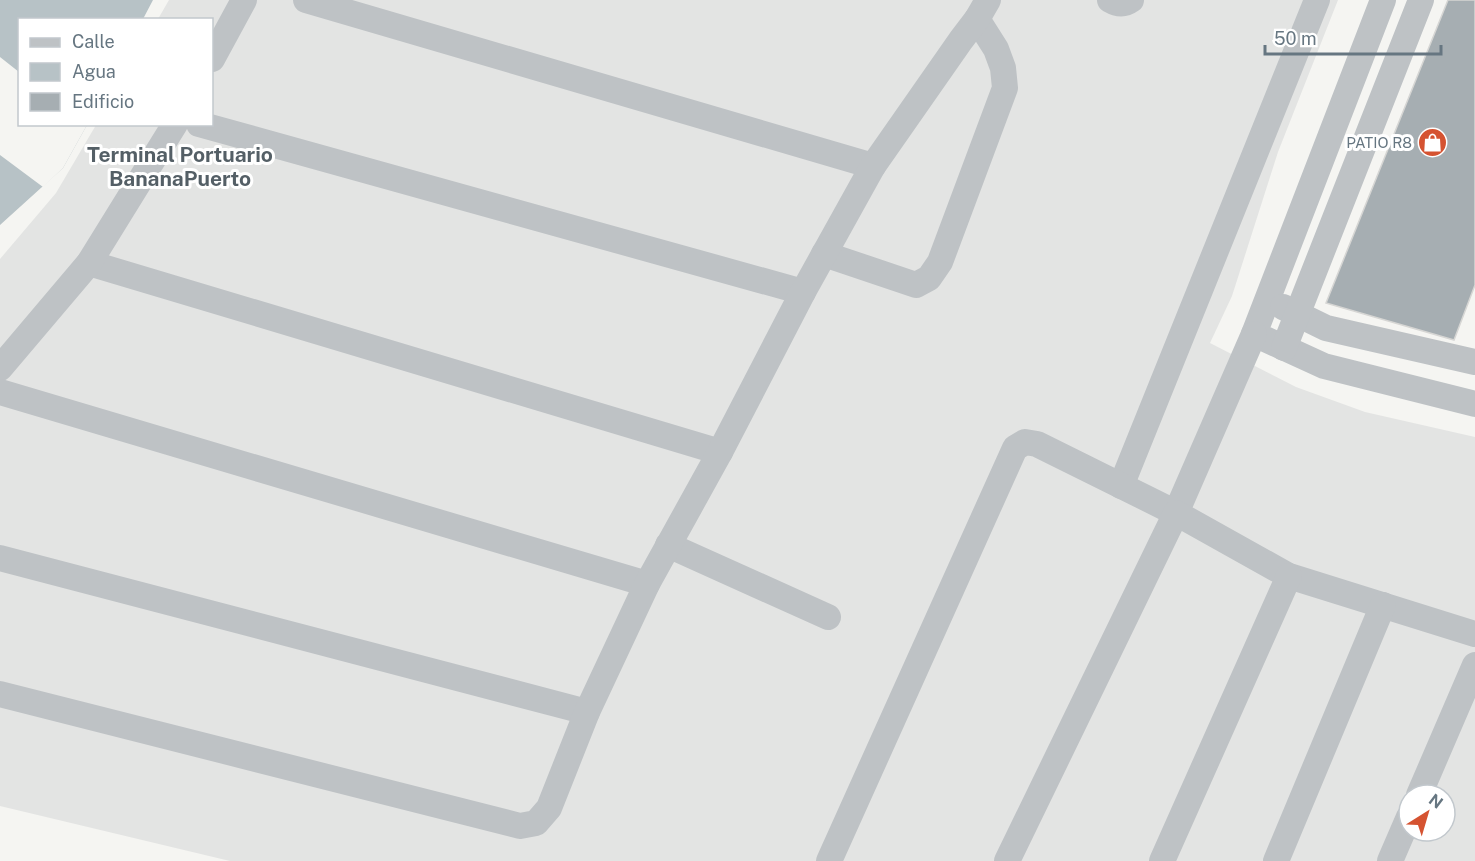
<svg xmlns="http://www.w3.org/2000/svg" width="1475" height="861" font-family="'Public Sans',sans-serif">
<rect width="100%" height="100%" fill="#f5f5f2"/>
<!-- built -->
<path fill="#e3e4e3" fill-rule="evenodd" d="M169 0H1338L1278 152 1232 296 1210 343 1296 387 1365 412 1475 437V861H230L0 806V259L56 193 96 125 212 124V20L158 19ZM1409 795H1445V831H1409Z"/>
<!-- water -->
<polygon fill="#b7c2c6" points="0,0 153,0 143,19 20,20 20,124 87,125 63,168 0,225"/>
<!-- pier -->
<polygon fill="#f5f5f2" points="0,57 19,72 20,124 87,125 63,168 43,187 0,155"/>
<!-- building -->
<polygon fill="#a6aeb2" stroke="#d6d6d4" stroke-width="1.5" points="1448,0 1475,0 1475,285 1454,340 1326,303"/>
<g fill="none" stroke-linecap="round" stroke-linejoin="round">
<!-- minor -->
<g stroke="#bec2c5" stroke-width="26">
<polyline points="306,0 873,166"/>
<path d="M1110 0C1117 4 1124 5 1131 0"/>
<polyline points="1383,0 1254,334 1324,366 1475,404"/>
<polyline points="212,59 244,0"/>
<polyline points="199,124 803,292"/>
<polyline points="824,254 916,285 929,278 940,262 1005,88 1003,68 996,49 977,19"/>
<polyline points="89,263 720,452"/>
<polyline points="1283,307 1326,328 1475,362"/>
<polyline points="1284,348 1421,0"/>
<polyline points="0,368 89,263 175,124"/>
<polyline points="0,392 647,584"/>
<polyline points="1121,486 1317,0"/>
<polyline points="668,545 828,617"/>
<polyline points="0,558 587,712"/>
<polyline points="0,694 520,826 536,823 549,808 587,712 647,584 720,452 803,292 873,166 961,40 977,19 988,0"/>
<polyline points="1419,795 1475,665"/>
<polyline points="829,861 1015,448 1025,442 1037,444 1176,513 1254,334"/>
<polyline points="1007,861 1176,513 1289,576 1475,634"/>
<polyline points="1162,861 1289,576"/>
<polyline points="1276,861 1383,605"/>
<polyline points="1390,861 1409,817"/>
</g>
</g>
<!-- icons -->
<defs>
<symbol id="shop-disc" viewBox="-11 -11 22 22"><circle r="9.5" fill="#d55331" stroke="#fff"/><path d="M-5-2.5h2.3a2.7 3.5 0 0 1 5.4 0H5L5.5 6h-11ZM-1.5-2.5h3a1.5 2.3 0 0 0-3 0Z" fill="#fff"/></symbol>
</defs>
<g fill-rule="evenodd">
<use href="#shop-disc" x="1416" y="126" width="33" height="33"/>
</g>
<g text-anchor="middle" stroke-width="6" stroke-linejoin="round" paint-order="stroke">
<!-- poi labels -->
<g font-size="15" fill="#667681" stroke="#fff" text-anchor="end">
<text x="1412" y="148">PATIO R8</text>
</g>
<!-- district labels -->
<g font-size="21" font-weight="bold" fill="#545f66" stroke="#fff">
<text x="180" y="162">Terminal Portuario<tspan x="180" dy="24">BananaPuerto</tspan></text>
</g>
</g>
<!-- legend -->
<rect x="18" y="18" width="195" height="108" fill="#ffffff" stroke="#c2c8cd" stroke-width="1.5"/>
<rect x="30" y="38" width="30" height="9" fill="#bec2c5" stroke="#c2c8cd" stroke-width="1.5"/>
<text x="72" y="48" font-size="18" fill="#667681">Calle</text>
<rect x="30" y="63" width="30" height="18" fill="#b7c2c6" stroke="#c2c8cd" stroke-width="1.5"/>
<text x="72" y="78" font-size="18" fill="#667681">Agua</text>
<rect x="30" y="93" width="30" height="18" fill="#a6aeb2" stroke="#c2c8cd" stroke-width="1.5"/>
<text x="72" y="108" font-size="18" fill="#667681">Edificio</text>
<!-- north arrow -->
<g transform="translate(1427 813) rotate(37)"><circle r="28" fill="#ffffff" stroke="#c2c8cd" stroke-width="1.5"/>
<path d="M0-4.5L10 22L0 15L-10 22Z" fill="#d55331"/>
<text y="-9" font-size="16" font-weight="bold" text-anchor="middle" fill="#667681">N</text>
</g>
<!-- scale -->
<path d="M1265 45v9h176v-9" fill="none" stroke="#667681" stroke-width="3"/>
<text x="1274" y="45" font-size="18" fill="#667681" stroke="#ffffff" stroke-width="4.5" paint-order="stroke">50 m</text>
</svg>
